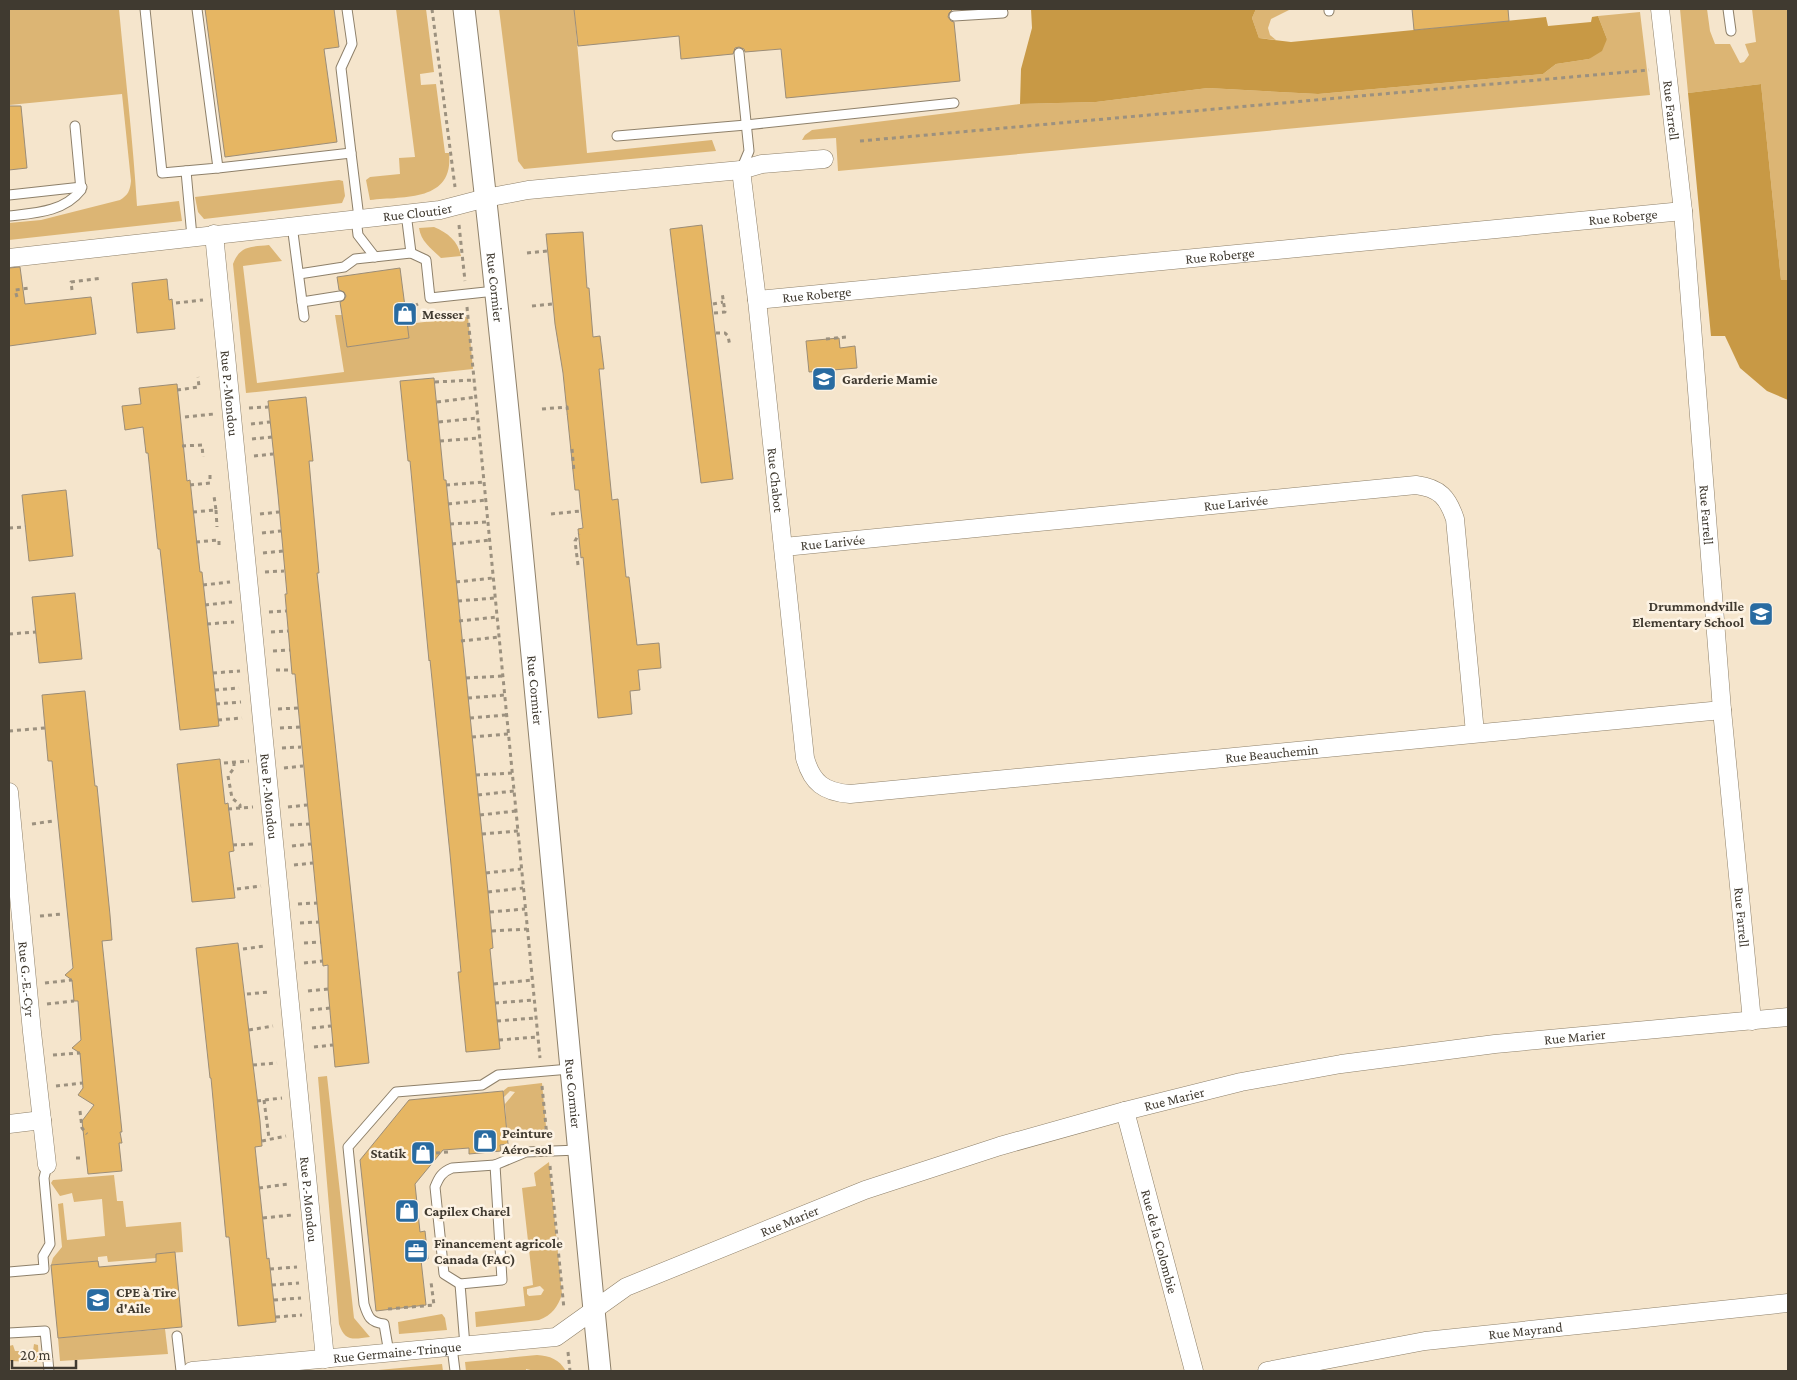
<svg xmlns="http://www.w3.org/2000/svg" width="1797" height="1380" font-family="'Crimson Pro',serif">
<rect width="100%" height="100%" fill="#f5e5cc"/>
<!-- green -->
<g fill="#dcb574" fill-rule="evenodd">
<path d="M9 9H119C125 74 133 140 137 206L179 201 182 221 9 240V223L41 220 120 200C128 195 130 191 131 181L122 94 9 105Z"/>
<path d="M396 9H426L434 72 420 74 421 85 436 84 445 153H449C454 202 405 196 370 200L366 180 370 177 400 174 399 158 415 157Z"/>
<polygon points="499,9 574,9 587,153 712,140 716,151 524,169 518,161"/>
<polygon points="1256,9 1291,9 1271,19 1268,28 1270,35 1276,40 1259,38 1252,18"/>
<polygon points="1680,9 1707,9 1710,31 1715,44 1730,44 1740,63 1744,62 1749,55 1745,44 1756,42 1752,9 1788,9 1788,280 1781,280 1761,84 1688,93"/>
<polygon points="1640,12 1650,95 838,171 836,138 802,140 805,135 812,130 1020,104 1096,102 1208,88 1318,94 1543,74 1556,64 1589,59 1607,39 1598,16"/>
<polygon points="339,180 343,181 345,196 342,203 204,219 198,212 195,197"/>
<path d="M434 227C448 233 458 241 461 256L441 258C432 249 421 242 419 228Z"/>
<path d="M269 245 282 261 243 266 257 383 344 372 335 315H342L347 347 409 338 407 324 468 317 473 369 246 393 233 264C240 245 252 247 269 245Z"/>
<path d="M327 1076 354 1318 370 1337C353 1339 345 1342 339 1324L318 1077Z"/>
<polygon points="542,1083 547,1137 516,1140 507,1133 505,1104 515,1092 510,1091 504,1097 503,1091 508,1087"/>
<path d="M549 1162 562 1294C558 1307 552 1315 539 1320L476 1327 475 1312 525 1306 523 1287 533 1285 522 1188 536 1186 534 1173ZM540 1286 544 1290 541 1295 529 1296 527 1294V1289Z"/>
<polygon points="114,1175 117,1201 123,1201 126,1227 181,1222 183,1252 156,1254 156,1258 108,1262 107,1256 98,1257 98,1261 51,1265 53,1258 62,1247 58,1204 63,1203 67,1240 105,1236 102,1199 74,1202 72,1193 60,1196 51,1183 53,1180"/>
<polygon points="442,1314 445,1318 447,1330 399,1334 398,1322"/>
<polygon points="165,1329 168,1354 60,1361 58,1338"/>
<polygon points="34,1344 38,1345 39,1362 9,1361 9,1346 13,1345 15,1351 33,1351"/>
<path d="M537 1355C550 1356 559 1359 566 1371H535L526 1369V1371H466L465 1362Z"/>
<polygon points="442,1364 443,1371 368,1371"/>
</g>
<!-- forest -->
<g fill="#c89945">
<polygon points="1031,9 1256,9 1252,18 1259,38 1291,42 1546,17 1548,26 1591,22 1592,17 1598,16 1607,39 1602,51 1589,59 1556,64 1543,74 1318,94 1208,88 1096,102 1020,104 1021,69 1032,28"/>
<polygon points="1761,84 1781,280 1788,280 1788,400 1767,391 1740,368 1725,336 1711,336 1688,93"/>
</g>
<!-- building -->
<g fill="#e6b663" stroke="#9c8d77">
<polygon points="205,9 334,9 339,47 324,49 337,142 225,157"/>
<polygon points="574,9 953,9 949,13 948,17 951,21 954,22 960,81 786,98 781,49 745,52 744,49 739,47 735,48 733,54 681,59 679,36 578,46"/>
<polygon points="1412,9 1508,9 1509,21 1414,30"/>
<polygon points="9,106 21,106 27,168 9,170"/>
<polygon points="702,225 733,479 701,483 670,229"/>
<polygon points="583,232 587,288 589,288 593,337 600,336 604,369 599,369 612,500 618,499 626,577 629,577 637,645 659,643 661,668 638,670 640,690 630,691 632,714 598,718 583,557 581,558 578,529 583,528 581,511 579,490 575,490 563,373 555,324 546,234"/>
<polygon points="20,267 25,304 91,297 96,334 9,346 9,268"/>
<polygon points="400,268 409,338 347,347 340,302 344,300 346,296 344,292 339,290 337,277"/>
<polygon points="167,279 169,300 172,299 175,329 137,333 132,283"/>
<polygon points="839,338 840,348 855,346 857,368 809,372 806,341"/>
<polygon points="434,378 444,480 446,480 488,892 493,948 490,949 500,1049 466,1052 458,972 461,972 450,854 430,660 429,661 410,461 408,461 400,381"/>
<polygon points="177,384 187,481 190,480 200,572 202,572 219,726 180,730 160,549 158,549 148,453 146,453 143,427 125,430 122,406 141,404 139,388"/>
<polygon points="306,397 313,461 309,461 319,573 317,573 369,1063 335,1067 328,989 328,965 323,966 295,674 292,674 285,594 287,594 278,495 268,401"/>
<polygon points="66,490 73,556 29,561 22,495"/>
<polygon points="75,593 82,659 39,663 32,597"/>
<polygon points="85,691 95,786 97,786 110,915 112,940 102,941 122,1132 120,1132 122,1143 119,1143 122,1171 88,1174 82,1121 94,1105 78,1095 83,1088 80,1053 72,1048 81,1040 78,1001 74,1001 72,980 65,975 73,968 52,761 48,761 42,695"/>
<polygon points="220,759 225,804 228,803 234,851 229,852 235,898 192,902 177,764"/>
<polygon points="238,943 260,1121 262,1146 255,1147 267,1259 269,1258 276,1322 238,1326 229,1237 226,1237 211,1078 210,1078 196,948"/>
<polygon points="503,1091 508,1144 500,1145 501,1151 469,1154 469,1148 443,1150 415,1184 420,1232 425,1231 428,1259 421,1260 426,1305 376,1311 360,1160 409,1100"/>
<polygon points="175,1252 182,1327 58,1338 51,1265 98,1261 99,1267 156,1262 156,1254"/>
</g>
<g fill="none" stroke-linecap="round" stroke-linejoin="round">
<defs>
<g id="service">
<polyline points="145,9 162,173 218,168 197,9"/>
<polyline points="347,9 352,44 341,68 351,153"/>
<polyline points="1329,9 1329,11"/>
<polyline points="1728,9 1731,31"/>
<polyline points="954,16 1003,13 1002,9"/>
<polyline points="739,53 749,151 741,170"/>
<polyline points="617,136 746,125 954,103"/>
<polyline points="218,168 351,153 359,218"/>
<polyline points="186,171 192,237"/>
<polyline points="9,195 82,187"/>
<polyline points="406,213 411,253"/>
<path d="M9 216C35 213 64 212 81 190L75 126"/>
<polyline points="356,218 358,235 375,257"/>
<polyline points="292,225 304,317"/>
<polyline points="299,274 344,267 355,259 411,253 426,260 430,298 495,291"/>
<polyline points="302,302 340,296"/>
<polyline points="9,1272 44,1269 43,1256 50,1244 44,1178 47,1165"/>
<path d="M460 1284 444 1274 435 1187C439 1177 442 1172 452 1168L495 1165"/>
<polyline points="9,1333 45,1331 49,1371"/>
<polyline points="177,1336 181,1371"/>
<polyline points="465,1346 460,1284 502,1280 495,1165 526,1152 579,1150"/>
<polyline points="452,1347 455,1371"/>
<path d="M389 1353 384 1324C370 1322 368 1317 364 1304L348 1147 396 1092 482 1085 498 1075 570 1069"/>
</g>
<g id="minor">
<path id="s1" d="M1660 9 1683 211 1722 710 1752 1021"/>
<path id="s2" d="M741 170 757 300 805 758C812 783 824 792 850 794L1722 710"/>
<path id="s3" d="M214 234 325 1359"/>
<path id="s4" d="M9 258 440 210 486 198 528 190 741 170 762 164 824 159"/>
<path id="s5" d="M757 300 1683 211"/>
<path id="s6" d="M784 547 1416 485C1440 488 1448 498 1455 519L1475 733"/>
<path id="s7" d="M9 792 32 1032 47 1165"/>
<path id="s8" d="M1125 1111 1194 1371"/>
<polyline points="9,1124 42,1120"/>
<path id="s9" d="M192 1371 556 1337 626 1287 865 1190 1000 1146 1125 1111 1241 1082 1341 1064 1495 1044 1788 1017"/>
<path id="s10" d="M1267 1371 1425 1341 1788 1303"/>
</g>
<g id="tertiary">
<path id="s11" d="M464 9C518 462 555 917 600 1371"/>
</g>
</defs>
<!-- service casing -->
<use href="#service" stroke="#8e806a" stroke-width="11"/>
<!-- minor casing -->
<use href="#minor" stroke="#8e806a" stroke-width="19"/>
<!-- tertiary casing -->
<use href="#tertiary" stroke="#8e806a" stroke-width="23"/>
<!-- path -->
<g stroke="#9c917f" stroke-width="3" stroke-dasharray="4 4" stroke-linecap="butt">
<polyline points="432,9 455,187"/>
<polyline points="860,141 1649,70"/>
<polyline points="459,225 465,281"/>
<polyline points="527,253 547,251"/>
<polyline points="72,290 71,282 102,278"/>
<polyline points="17,297 15,290 30,288"/>
<polyline points="176,303 203,300"/>
<polyline points="713,304 723,302"/>
<polyline points="532,306 553,304"/>
<polyline points="467,307 540,1058"/>
<polyline points="408,309 418,304"/>
<polyline points="714,313 725,312 722,292"/>
<polyline points="716,333 725,333 728,336 730,346"/>
<polyline points="826,339 847,337"/>
<polyline points="435,382 474,380"/>
<polyline points="177,390 199,387 198,377"/>
<polyline points="437,402 476,397"/>
<polyline points="249,408 268,407"/>
<polyline points="542,409 567,407 568,414"/>
<polyline points="185,417 214,414"/>
<polyline points="439,422 478,418"/>
<polyline points="251,424 270,422"/>
<polyline points="252,439 272,437"/>
<polyline points="440,441 480,438"/>
<polyline points="182,446 202,445 203,457"/>
<polyline points="572,449 574,472"/>
<polyline points="254,456 273,454"/>
<polyline points="190,485 210,483 210,474"/>
<polyline points="446,485 484,482"/>
<polyline points="448,504 486,500"/>
<polyline points="216,510 217,527"/>
<polyline points="193,512 216,510 214,496"/>
<polyline points="260,514 279,512"/>
<polyline points="551,514 581,511"/>
<polyline points="450,524 488,522"/>
<polyline points="9,528 26,527"/>
<polyline points="262,533 281,531"/>
<polyline points="196,542 219,540 219,549"/>
<polyline points="452,544 490,540"/>
<polyline points="263,553 283,551"/>
<polyline points="578,565 575,541 579,534"/>
<polyline points="265,572 284,571"/>
<polyline points="456,582 493,578"/>
<polyline points="203,585 230,582"/>
<polyline points="458,601 495,598"/>
<polyline points="205,605 232,602"/>
<polyline points="269,612 286,611"/>
<polyline points="459,621 497,617"/>
<polyline points="207,624 234,622"/>
<polyline points="271,632 288,631"/>
<polyline points="9,634 36,632"/>
<polyline points="461,641 499,637"/>
<polyline points="273,651 290,650"/>
<polyline points="276,670 292,670"/>
<polyline points="213,673 240,671"/>
<polyline points="466,678 503,676"/>
<polyline points="215,690 239,688"/>
<polyline points="468,698 505,695"/>
<polyline points="216,704 241,702"/>
<polyline points="278,709 298,708"/>
<polyline points="470,718 506,715"/>
<polyline points="218,720 242,718"/>
<polyline points="280,728 300,727"/>
<polyline points="9,731 45,728"/>
<polyline points="472,737 508,734"/>
<polyline points="282,748 301,747"/>
<polyline points="234,762 234,768 228,776 232,798 240,805 240,808 253,807"/>
<polyline points="224,763 249,761"/>
<polyline points="284,768 303,766"/>
<polyline points="476,775 512,773"/>
<polyline points="478,795 514,791"/>
<polyline points="288,807 307,805"/>
<polyline points="228,809 240,808"/>
<polyline points="480,815 516,811"/>
<polyline points="32,824 53,821"/>
<polyline points="290,825 309,824"/>
<polyline points="482,834 518,831"/>
<polyline points="233,845 255,844"/>
<polyline points="292,846 311,844"/>
<polyline points="294,865 313,863"/>
<polyline points="486,873 521,869"/>
<polyline points="237,889 261,886"/>
<polyline points="488,892 523,888"/>
<polyline points="298,904 317,903"/>
<polyline points="490,912 525,909"/>
<polyline points="40,916 62,914"/>
<polyline points="300,923 319,922"/>
<polyline points="492,931 527,929"/>
<polyline points="304,943 321,942"/>
<polyline points="243,949 265,946"/>
<polyline points="304,963 323,961"/>
<polyline points="45,983 72,980"/>
<polyline points="494,984 532,980"/>
<polyline points="308,991 328,989"/>
<polyline points="247,994 269,992"/>
<polyline points="495,1003 534,1000"/>
<polyline points="47,1004 74,1001"/>
<polyline points="310,1010 330,1008"/>
<polyline points="497,1021 535,1018"/>
<polyline points="312,1028 331,1026"/>
<polyline points="249,1030 273,1026"/>
<polyline points="499,1040 537,1037"/>
<polyline points="314,1047 333,1045"/>
<polyline points="53,1055 80,1053"/>
<polyline points="253,1065 277,1063"/>
<polyline points="56,1086 83,1083"/>
<polyline points="542,1086 547,1137"/>
<polyline points="264,1100 269,1138"/>
<polyline points="257,1101 282,1098"/>
<polyline points="80,1111 82,1128 87,1134"/>
<polyline points="262,1141 286,1136"/>
<polyline points="436,1153 448,1152"/>
<polyline points="76,1158 83,1158"/>
<polyline points="550,1166 564,1309"/>
<polyline points="259,1188 288,1184"/>
<polyline points="263,1218 292,1215"/>
<polyline points="270,1269 297,1267"/>
<polyline points="272,1285 299,1283"/>
<polyline points="274,1300 301,1298"/>
<polyline points="388,1309 434,1305 431,1282"/>
<polyline points="276,1317 302,1315"/>
<polyline points="568,1352 570,1371"/>
</g>
<!-- service -->
<use href="#service" stroke="#fff" stroke-width="9"/>
<!-- minor -->
<use href="#minor" stroke="#fff" stroke-width="18"/>
<!-- tertiary -->
<use href="#tertiary" stroke="#fff" stroke-width="21"/>
</g>
<!-- icons -->
<defs>
<symbol id="shop-square" viewBox="-11 -11 22 22"><rect x="-9" y="-9" width="18" height="18" rx="4" fill="#296ba1" stroke="#fdf3e4"/><path d="M-5-2.5h2.3a2.7 3.5 0 0 1 5.4 0H5L5.5 6h-11ZM-1.5-2.5h3a1.5 2.3 0 0 0-3 0Z" fill="#fff"/></symbol>
<symbol id="school-square" viewBox="-11 -11 22 22"><rect x="-9" y="-9" width="18" height="18" rx="4" fill="#296ba1" stroke="#fdf3e4"/><path d="M0-5L7-2L0 1L-7-2ZM-4 1L0 2.5L4 1V4Q0 6-4 4Z" fill="#fff"/></symbol>
<symbol id="office-square" viewBox="-11 -11 22 22"><rect x="-9" y="-9" width="18" height="18" rx="4" fill="#296ba1" stroke="#fdf3e4"/><path d="M-6-3h4V-5.5h4V-3h4V5H-6ZM-1-4.5V-3h2v-1.5ZM-6 0V1H6V0Z" fill="#fff"/></symbol>
</defs>
<g fill-rule="evenodd">
<use href="#shop-square" x="391" y="300" width="28" height="28"/>
<use href="#school-square" x="810" y="365" width="28" height="28"/>
<use href="#school-square" x="1747" y="600" width="28" height="28"/>
<use href="#shop-square" x="471" y="1127" width="28" height="28"/>
<use href="#shop-square" x="409" y="1139" width="28" height="28"/>
<use href="#shop-square" x="393" y="1197" width="28" height="28"/>
<use href="#office-square" x="402" y="1237" width="28" height="28"/>
<use href="#school-square" x="84" y="1286" width="28" height="28"/>
</g>
<g text-anchor="middle" stroke-width="5" stroke-linejoin="round" paint-order="stroke">
<!-- street labels -->
<g font-size="14" fill="#403a30" stroke="#fdf3e4">
<text dy="5" stroke="none"><textPath href="#s1" startOffset="102">Rue Farrell</textPath></text>
<text dy="5" stroke="none"><textPath href="#s4" startOffset="411">Rue Cloutier</textPath></text>
<text dy="5" stroke="none"><textPath href="#s5" startOffset="870">Rue Roberge</textPath></text>
<text dy="5" stroke="none"><textPath href="#s5" startOffset="465">Rue Roberge</textPath></text>
<text dy="5" stroke="none"><textPath href="#s11" startOffset="280">Rue Cormier</textPath></text>
<text dy="5" stroke="none"><textPath href="#s5" startOffset="60">Rue Roberge</textPath></text>
<text dy="5" stroke="none"><textPath href="#s3" startOffset="160">Rue P.-Mondou</textPath></text>
<text dy="5" stroke="none"><textPath href="#s2" startOffset="312">Rue Chabot</textPath></text>
<text dy="5" stroke="none"><textPath href="#s6" startOffset="454">Rue Larivée</textPath></text>
<text dy="5" stroke="none"><textPath href="#s1" startOffset="508">Rue Farrell</textPath></text>
<text dy="5" stroke="none"><textPath href="#s6" startOffset="49">Rue Larivée</textPath></text>
<text dy="5" stroke="none"><textPath href="#s11" startOffset="685">Rue Cormier</textPath></text>
<text dy="5" stroke="none"><textPath href="#s2" startOffset="1078">Rue Beauchemin</textPath></text>
<text dy="5" stroke="none"><textPath href="#s3" startOffset="565">Rue P.-Mondou</textPath></text>
<text dy="5" stroke="none"><textPath href="#s1" startOffset="912">Rue Farrell</textPath></text>
<text dy="5" stroke="none"><textPath href="#s7" startOffset="188">Rue G.-E.-Cyr</textPath></text>
<text dy="5" stroke="none"><textPath href="#s9" startOffset="1438">Rue Marier</textPath></text>
<text dy="5" stroke="none"><textPath href="#s11" startOffset="1090">Rue Cormier</textPath></text>
<text dy="5" stroke="none"><textPath href="#s9" startOffset="1032">Rue Marier</textPath></text>
<text dy="5" stroke="none"><textPath href="#s3" startOffset="970">Rue P.-Mondou</textPath></text>
<text dy="5" stroke="none"><textPath href="#s9" startOffset="628">Rue Marier</textPath></text>
<text dy="5" stroke="none"><textPath href="#s8" startOffset="135">Rue de la Colombie</textPath></text>
<text dy="5" stroke="none"><textPath href="#s10" startOffset="262">Rue Mayrand</textPath></text>
<text dy="5" stroke="none"><textPath href="#s9" startOffset="206">Rue Germaine-Trinque</textPath></text>
</g>
<!-- poi labels -->
<g font-size="14" font-weight="bold" fill="#403a30" stroke="#fdf3e4" text-anchor="start">
<text x="422" y="319">Messer</text>
<text x="842" y="384">Garderie Mamie</text>
<text x="1744" y="611" text-anchor="end">Drummondville<tspan x="1744" dy="16">Elementary School</tspan></text>
<text x="502" y="1138">Peinture<tspan x="502" dy="16">Aéro-sol</tspan></text>
<text x="406" y="1158" text-anchor="end">Statik</text>
<text x="424" y="1216">Capilex Charel</text>
<text x="434" y="1248">Financement agricole<tspan x="434" dy="16">Canada (FAC)</tspan></text>
<text x="116" y="1297">CPE à Tire<tspan x="116" dy="16">d'Aile</tspan></text>
</g>
</g>
<!-- border -->
<rect width="1797" height="1380" fill="none" stroke="#403a30" stroke-width="20"/>
<!-- scale -->
<path d="M12 1360v8h64v-8" fill="none" stroke="#403a30" stroke-width="2.5"/>
<text x="20" y="1360" font-size="15" fill="#403a30" stroke="#fdf3e4" stroke-width="4" paint-order="stroke">20 m</text>
</svg>
